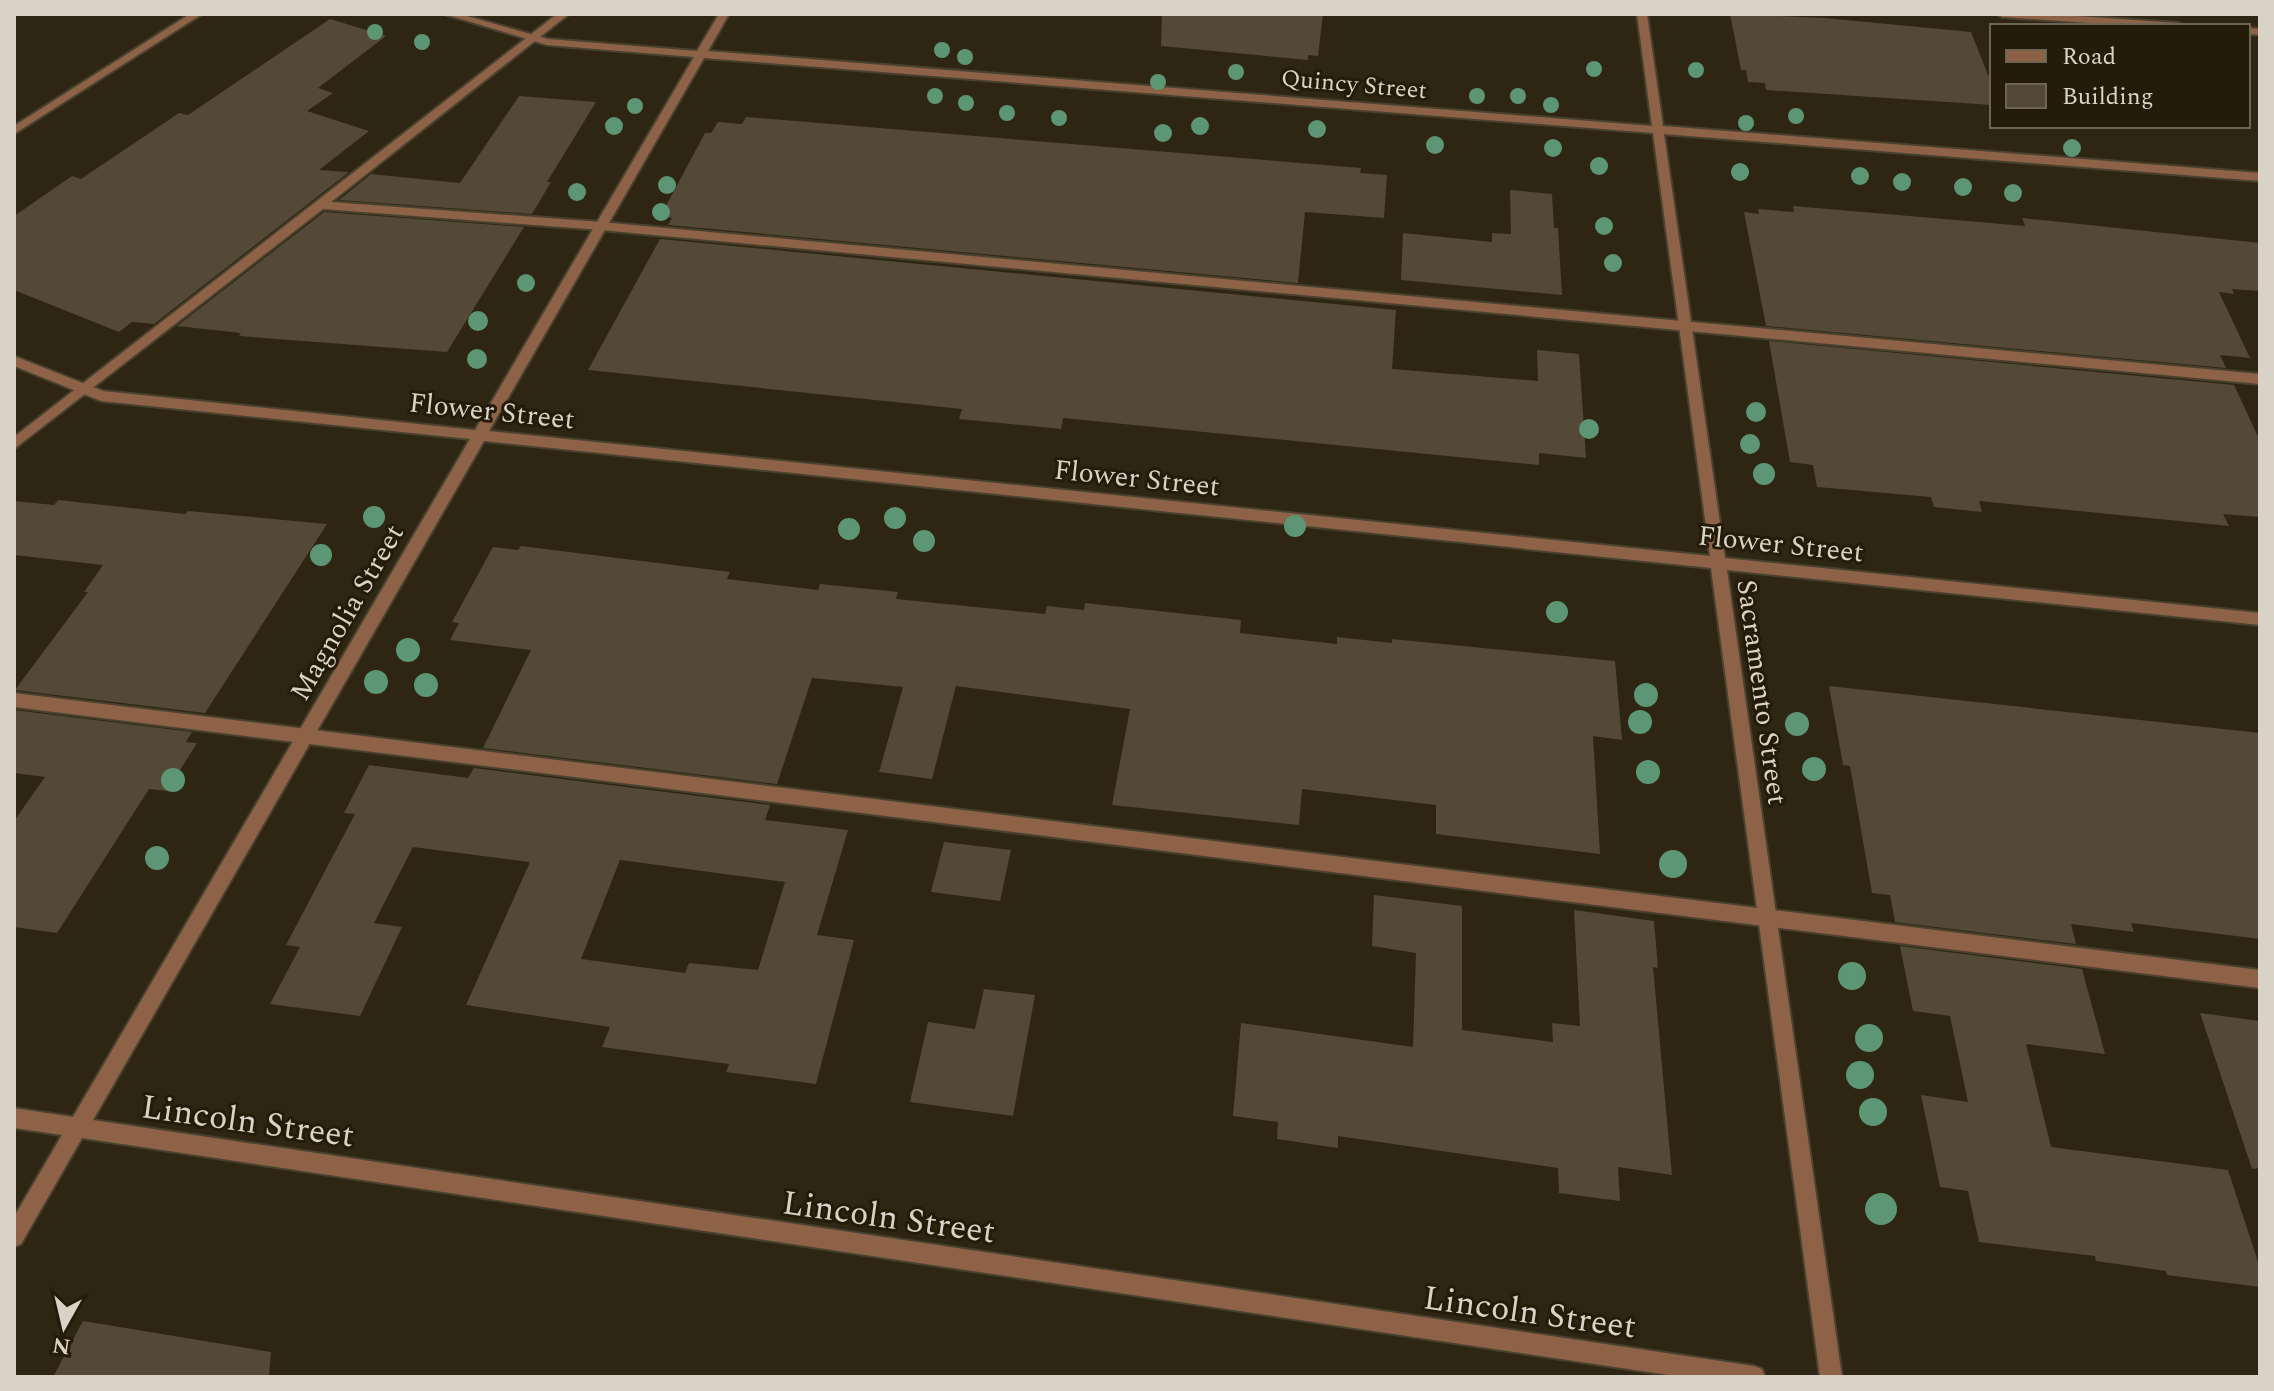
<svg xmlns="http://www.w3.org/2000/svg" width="2274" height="1391" font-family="Spectral,serif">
<rect width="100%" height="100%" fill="#2e2513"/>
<!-- building -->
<g fill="#534936" fill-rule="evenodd">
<polygon points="1162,14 1323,14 1318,56 1308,55 1308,60 1161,46"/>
<polygon points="1730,14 1825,18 1971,32 1992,85 1992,105 1766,90 1765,83 1748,82 1746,70 1741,70"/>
<polygon points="330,19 386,36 318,88 333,93 307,111 369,131 319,170 349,172 154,324 132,322 119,332 14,290 14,216 72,176 81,179 179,113 188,115"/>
<polygon points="519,96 596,102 547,182 551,182 532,214 339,200 371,174 460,183"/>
<polygon points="746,117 1361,168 1360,173 1387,175 1384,218 1305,212 1298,283 668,225 672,218 660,217 705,133 711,133 718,122 742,124"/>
<polygon points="1510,190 1552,194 1554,228 1558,228 1562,295 1401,280 1403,233 1492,242 1492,233 1511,234"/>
<polygon points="1793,206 2025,226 2022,218 2260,243 2260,291 2232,289 2234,294 2219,292 2250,358 2220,355 2226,368 1766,326 1744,212 1759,214 1758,209 1794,212"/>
<polygon points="324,212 524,227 447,352 239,336 241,333 177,326"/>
<polygon points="660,239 1396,310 1392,369 1538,381 1537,350 1579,354 1586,458 1539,453 1539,465 1063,418 1061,429 959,419 962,409 588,370"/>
<polygon points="1769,341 2234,385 2260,441 2260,517 2223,514 2229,526 1979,501 1982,512 1934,507 1931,497 1817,487 1813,465 1790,462"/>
<polygon points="58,500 185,514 188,511 327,524 205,713 15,690 88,592 84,592 103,565 14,555 14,501 54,505"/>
<polygon points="521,546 730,572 727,579 818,590 820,584 898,592 896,599 1045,614 1047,606 1084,610 1085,603 1241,620 1240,633 1337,644 1337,637 1392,643 1392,639 1615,661 1622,740 1593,736 1600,854 1436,834 1436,805 1302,789 1299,825 1112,805 1130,709 956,686 932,779 879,772 903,687 812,678 777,784 483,748 531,650 450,640 459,623 452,622 493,547 518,550"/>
<polygon points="1829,686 2260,733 2260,939 2131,923 2134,932 2071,924 2076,944 1895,922 1890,895 1872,893 1850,766 1843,765"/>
<polygon points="14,710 192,732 186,742 197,743 167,791 149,789 57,933 14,927 14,821 45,777 14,773"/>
<path d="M369 765 468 778 474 768 770 805 765 820 848 830 817 935 854 940 816 1084 726 1072 729 1064 602 1047 610 1027 466 1005 530 862 413 847 374 923 402 927 360 1016 270 1004 300 947 286 945 355 814 344 813ZM620 860 785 882 758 970 689 963 685 973 581 959Z"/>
<polygon points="944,842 1011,850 1000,901 931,892"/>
<polygon points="1374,895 1462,906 1462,1030 1553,1042 1552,1023 1580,1026 1574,910 1654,921 1658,968 1653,967 1672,1175 1618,1167 1620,1201 1559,1193 1558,1168 1338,1136 1338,1148 1277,1139 1278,1122 1233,1116 1241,1023 1413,1047 1416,953 1372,946"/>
<polygon points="1900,946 2082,969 2105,1054 2026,1044 2051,1147 2228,1170 2260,1268 2260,1287 2167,1275 2166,1271 2096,1261 2095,1256 1979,1242 1968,1191 1940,1187 1921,1095 1968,1102 1950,1016 1913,1011"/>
<polygon points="984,989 1035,995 1013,1116 910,1102 928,1022 975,1029"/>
<polygon points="2200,1013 2260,1021 2260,1168 2252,1169"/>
<polygon points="83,1321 271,1352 269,1377 53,1377"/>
</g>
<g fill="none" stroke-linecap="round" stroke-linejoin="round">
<defs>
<g id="service">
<polygon points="557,14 569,14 331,202 601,222 2260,374 2260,384 601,230 323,209 14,449 14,437"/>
<polygon points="1997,14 2048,14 2178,23 2183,26 2132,26 2002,17"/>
<polygon points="2248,28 2260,29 2260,35 2248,34"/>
<polygon points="14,693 2260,970 2260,988 14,707"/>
</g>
<path id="minor" d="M444 14H460L548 39 697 51 719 14H729L708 51 1652 126 1637 14H1647L1663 126 2260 173V181L1664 134 1725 558 2260 613V625L1727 570 1842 1377H1820L1711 568 484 441 93 1120 1754 1366 1762 1369 1765 1377H1682L82 1138 21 1244 14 1247V1217L62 1135 14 1128V1108L73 1117 470 439 101 401 14 366V356L103 391 475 430 694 57 547 45ZM704 58 1653 133 1710 556 489 431Z"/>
<polygon id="tertiary" points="190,14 202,14 14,134 14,126"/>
</defs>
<!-- service casing -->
<use href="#service" stroke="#494130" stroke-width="4"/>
<!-- minor casing -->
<use href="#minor" stroke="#494130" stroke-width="4"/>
<!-- tertiary casing -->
<use href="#tertiary" stroke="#494130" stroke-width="4"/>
<!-- service -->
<use href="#service" fill="#8d6246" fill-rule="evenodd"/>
<!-- minor -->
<use href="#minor" fill="#8d6246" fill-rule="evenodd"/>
<!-- tertiary -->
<use href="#tertiary" fill="#8d6246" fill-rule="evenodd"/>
</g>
<!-- trees -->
<g fill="#5c9674">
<circle cx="375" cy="32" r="8"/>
<circle cx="422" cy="42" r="8"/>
<circle cx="942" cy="50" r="8"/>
<circle cx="965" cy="57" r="8"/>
<circle cx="1594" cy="69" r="8"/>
<circle cx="1696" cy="70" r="8"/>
<circle cx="1236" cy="72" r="8"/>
<circle cx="1158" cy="82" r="8"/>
<circle cx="935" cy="96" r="8"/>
<circle cx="1477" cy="96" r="8"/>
<circle cx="1518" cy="96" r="8"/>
<circle cx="966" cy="103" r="8"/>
<circle cx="1551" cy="105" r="8"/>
<circle cx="635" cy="106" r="8"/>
<circle cx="1007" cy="113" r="8"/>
<circle cx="1796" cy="116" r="8"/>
<circle cx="1059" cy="118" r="8"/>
<circle cx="1746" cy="123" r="8"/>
<circle cx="614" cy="126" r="9"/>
<circle cx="1200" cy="126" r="9"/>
<circle cx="1317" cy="129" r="9"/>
<circle cx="1163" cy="133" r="9"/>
<circle cx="1435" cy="145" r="9"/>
<circle cx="1553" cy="148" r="9"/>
<circle cx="2072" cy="148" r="9"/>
<circle cx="1599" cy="166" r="9"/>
<circle cx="1740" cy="172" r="9"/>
<circle cx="1860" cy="176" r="9"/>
<circle cx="1902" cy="182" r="9"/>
<circle cx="667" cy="185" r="9"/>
<circle cx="1963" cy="187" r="9"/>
<circle cx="577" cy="192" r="9"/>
<circle cx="2013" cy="193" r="9"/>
<circle cx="661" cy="212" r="9"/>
<circle cx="1604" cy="226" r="9"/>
<circle cx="1613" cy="263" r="9"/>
<circle cx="526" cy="283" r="9"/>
<circle cx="478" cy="321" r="10"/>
<circle cx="477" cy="359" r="10"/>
<circle cx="1756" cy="412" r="10"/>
<circle cx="1589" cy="429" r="10"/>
<circle cx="1750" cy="444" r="10"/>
<circle cx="1764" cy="474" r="11"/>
<circle cx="374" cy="517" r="11"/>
<circle cx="895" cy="518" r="11"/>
<circle cx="1295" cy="526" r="11"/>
<circle cx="849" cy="529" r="11"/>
<circle cx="924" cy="541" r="11"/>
<circle cx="321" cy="555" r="11"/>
<circle cx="1557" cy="612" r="11"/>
<circle cx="408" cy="650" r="12"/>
<circle cx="376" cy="682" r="12"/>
<circle cx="426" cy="685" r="12"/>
<circle cx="1646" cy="695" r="12"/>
<circle cx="1640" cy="722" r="12"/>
<circle cx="1797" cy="724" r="12"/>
<circle cx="1814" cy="769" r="12"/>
<circle cx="1648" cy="772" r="12"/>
<circle cx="173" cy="780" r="12"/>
<circle cx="157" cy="858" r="12"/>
<circle cx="1673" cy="864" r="14"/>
<circle cx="1852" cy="976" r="14"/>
<circle cx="1869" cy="1038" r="14"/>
<circle cx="1860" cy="1075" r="14"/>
<circle cx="1873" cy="1112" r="14"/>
<circle cx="1881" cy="1209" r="16"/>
</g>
<g text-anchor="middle" stroke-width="6" stroke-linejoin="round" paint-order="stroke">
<!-- far-street labels -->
<g font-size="24" fill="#d8d2c7" stroke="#241c09">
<text transform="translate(1354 84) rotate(5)" y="8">Quincy Street</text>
</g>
<!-- street labels -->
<g font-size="28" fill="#d8d2c7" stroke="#241c09">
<text transform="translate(492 410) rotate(6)" y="10">Flower Street</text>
<text transform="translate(1137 477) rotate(6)" y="10">Flower Street</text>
<text transform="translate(1781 543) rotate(6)" y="10">Flower Street</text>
<text transform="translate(346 612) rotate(-60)" y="10">Magnolia Street</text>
<text transform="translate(1763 692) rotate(82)" y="10">Sacramento Street</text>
</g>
<!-- near-street labels -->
<g font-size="34" fill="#d8d2c7" stroke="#241c09">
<text transform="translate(248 1120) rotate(8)" y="12">Lincoln Street</text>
<text transform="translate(889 1216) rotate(8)" y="12">Lincoln Street</text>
<text transform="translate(1530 1311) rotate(8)" y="12">Lincoln Street</text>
</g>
</g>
<!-- border -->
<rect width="2274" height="1391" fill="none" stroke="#d8d2c7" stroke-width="32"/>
<!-- legend -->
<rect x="1990" y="24" width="260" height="104" fill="#241c09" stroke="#6c6555" stroke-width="2"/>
<rect x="2006" y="50" width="40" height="12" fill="#8d6246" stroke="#6c6555" stroke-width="2"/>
<text x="2062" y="64" font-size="24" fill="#d8d2c7">Road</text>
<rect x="2006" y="84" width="40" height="24" fill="#534936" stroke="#6c6555" stroke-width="2"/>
<text x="2062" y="104" font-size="24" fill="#d8d2c7">Building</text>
<!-- north arrow -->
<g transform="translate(64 1327) rotate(188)" stroke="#241c09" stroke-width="6" paint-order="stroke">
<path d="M0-6L14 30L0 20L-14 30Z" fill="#d8d2c7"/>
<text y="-12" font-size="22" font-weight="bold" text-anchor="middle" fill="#d8d2c7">N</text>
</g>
</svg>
